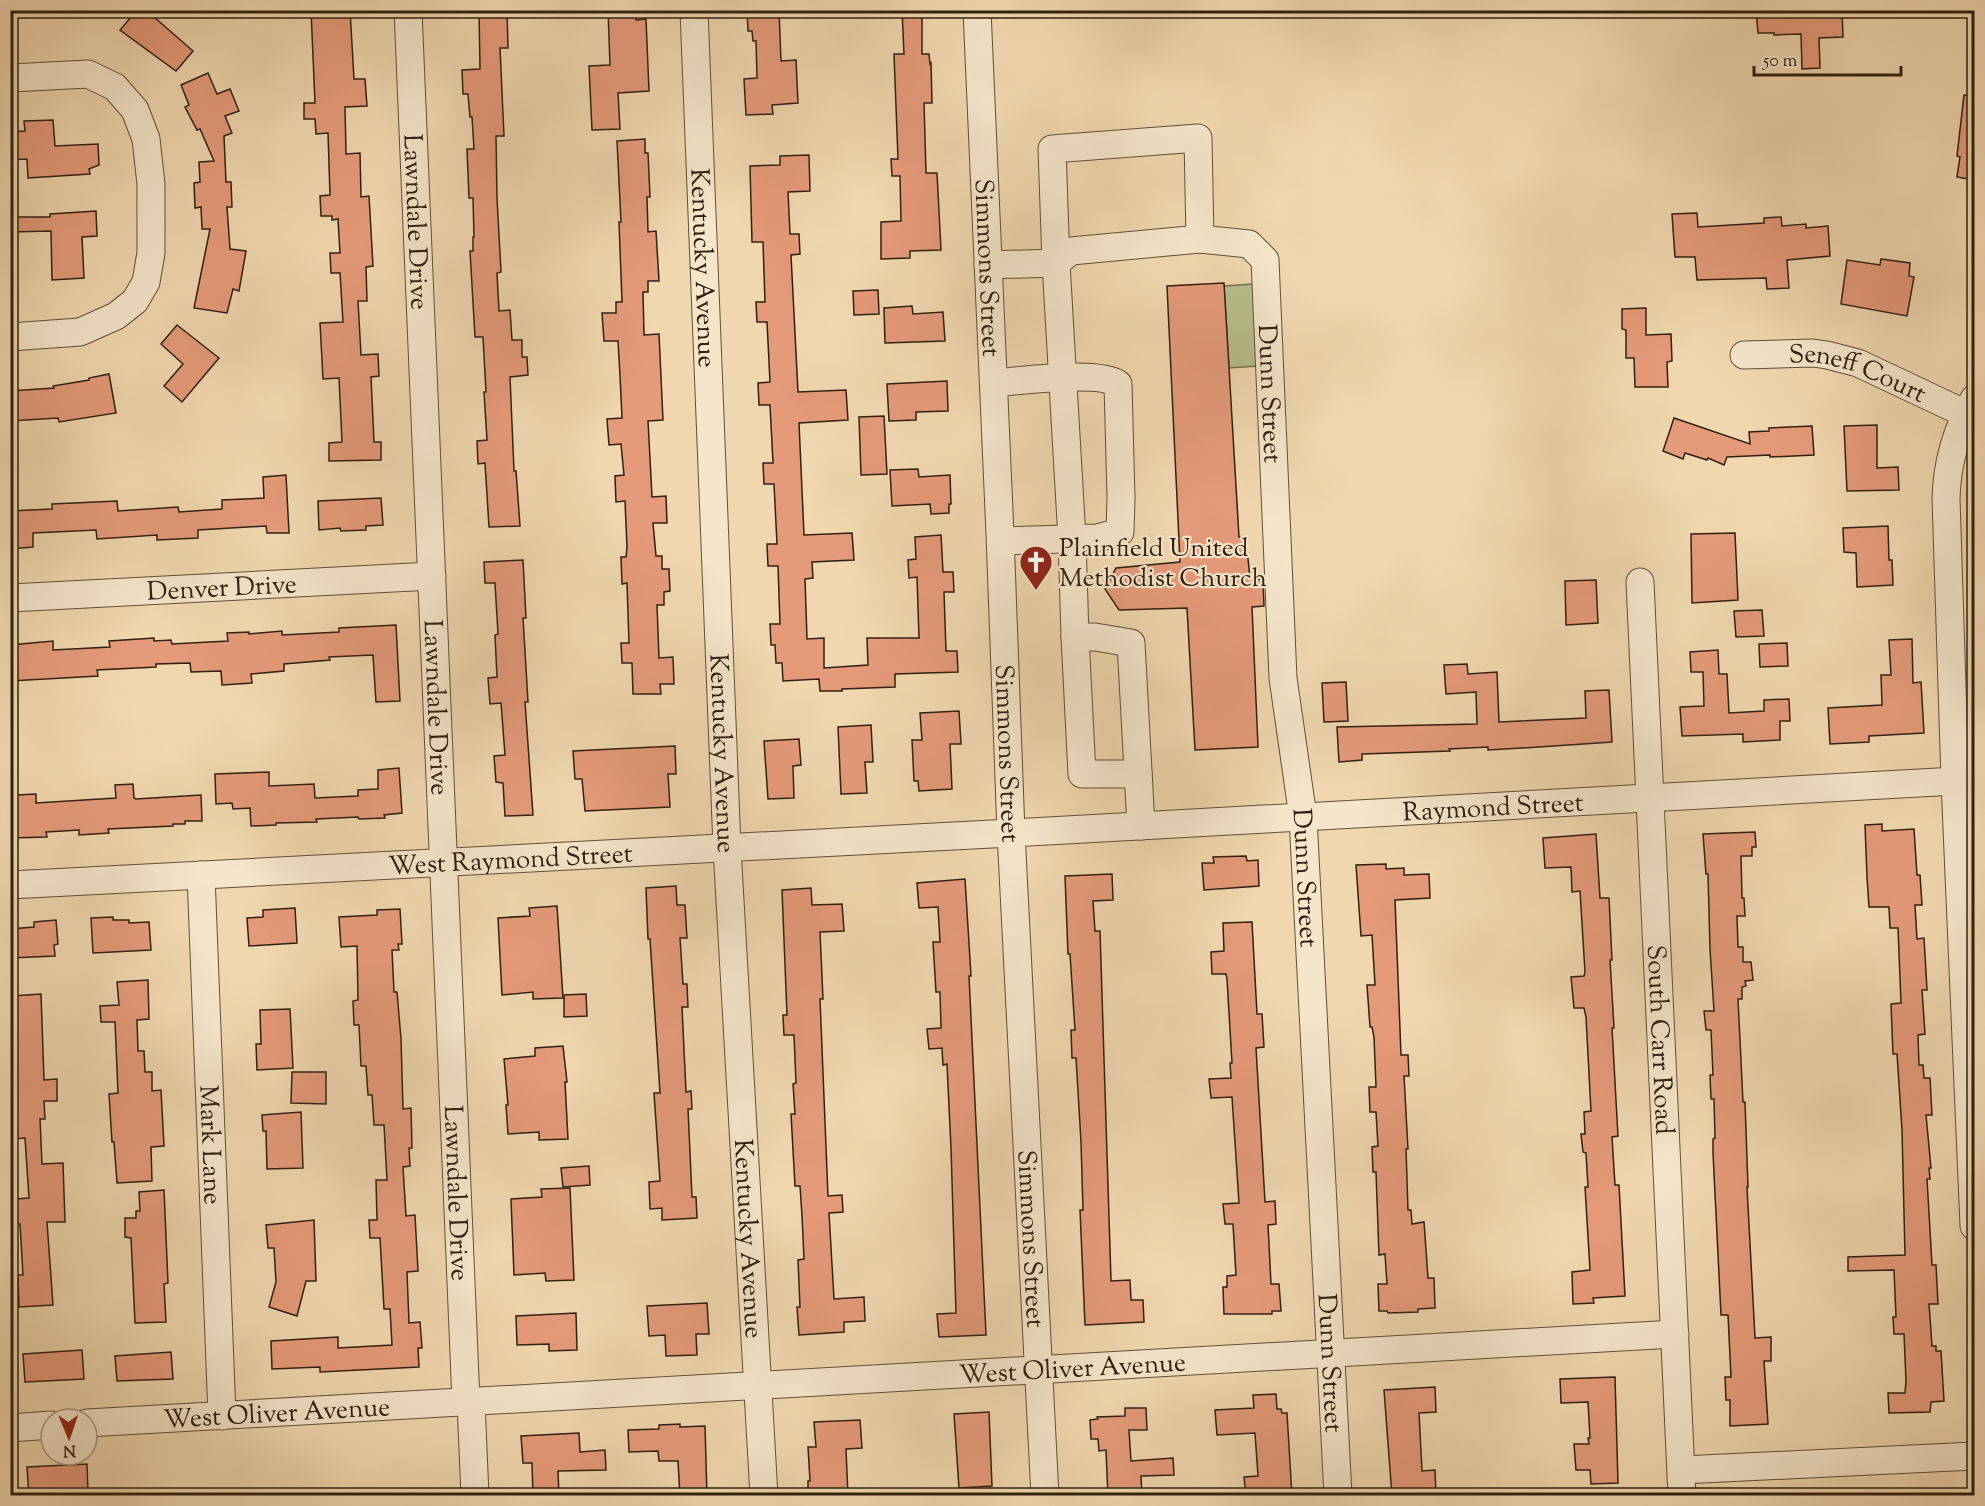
<svg xmlns="http://www.w3.org/2000/svg" width="1985" height="1506" font-family="'Sorts Mill Goudy',serif">
<rect width="100%" height="100%" fill="#f0d7af"/>
<filter id="stains"><feTurbulence type="fractalNoise" baseFrequency=".00333" numOctaves="4"/><feColorMatrix values="0 0 0 0 .2 0 0 0 0 .09 0 0 0 0 .02 0 0 0 .5 -.17"/></filter>
<radialGradient id="worn" r=".72"><stop offset=".6" stop-color="#630" stop-opacity="0"/><stop offset="1" stop-color="#630" stop-opacity=".3"/></radialGradient>
<!-- green -->
<polygon fill="#b7bf8c" stroke="#74704e" stroke-width="1.5" points="1253,284 1257,366 1229,368 1224,286"/>
<!-- building -->
<g fill="#e59a79" stroke="#302011" stroke-width="1.5">
<polygon points="137,10 146,10 193,51 176,71 120,30"/>
<polygon points="311,10 350,10 354,79 365,79 367,106 345,107 346,154 360,153 361,197 369,196 373,266 366,267 367,301 358,301 361,355 378,354 379,376 371,377 374,442 381,442 381,460 329,461 329,443 342,442 339,378 323,379 320,323 343,322 340,273 331,273 330,253 340,253 338,219 332,220 332,216 321,216 320,196 330,195 328,133 316,134 315,119 304,119 304,103 315,103"/>
<polygon points="479,10 507,10 508,48 500,48 504,136 496,136 497,198 501,272 497,273 499,311 510,310 512,340 522,340 522,357 527,357 528,375 510,377 514,471 516,471 520,526 489,527 485,463 478,464 477,441 487,440 484,392 486,392 483,337 475,337 470,251 473,251 473,237 474,237 473,198 469,198 467,149 474,149 472,117 470,117 468,94 463,94 462,70 480,69"/>
<polygon points="608,10 635,10 636,20 646,19 649,91 618,93 620,129 592,130 589,66 610,65"/>
<polygon points="747,10 779,10 781,61 796,60 798,103 772,105 773,114 746,115 744,79 757,78 756,41 753,41 752,31 748,31"/>
<polygon points="902,10 922,10 922,54 929,54 930,64 931,63 932,103 924,103 926,173 937,173 941,250 910,251 910,258 881,259 881,222 901,221 900,176 892,176 891,159 898,159 894,54 904,54"/>
<polygon points="1842,10 1843,37 1819,38 1820,68 1802,69 1801,34 1774,35 1774,33 1758,33 1756,11"/>
<polygon points="208,73 217,94 230,89 239,111 225,116 232,133 224,136 226,182 231,182 232,207 227,207 230,249 246,251 239,291 233,289 227,313 194,308 210,229 202,229 201,207 195,208 194,183 200,182 199,162 214,161 200,129 197,130 185,107 189,105 181,85"/>
<polygon points="1964,95 1974,96 1974,180 1957,177 1960,157 1957,156"/>
<polygon points="53,120 55,146 98,144 99,165 89,169 90,174 28,178 27,159 10,160 10,132 25,131 24,121"/>
<polygon points="645,139 645,153 648,153 650,197 647,197 648,232 656,231 659,281 648,281 648,292 643,292 644,335 659,334 663,420 648,421 652,497 666,496 667,523 653,523 656,556 662,556 662,569 669,569 670,591 664,592 664,605 657,605 659,658 673,657 674,684 660,684 661,694 633,694 632,663 622,663 621,643 629,643 627,583 622,584 621,557 626,557 627,547 625,501 616,502 615,476 624,475 621,444 609,445 607,419 622,418 620,376 618,341 604,341 602,313 616,313 616,302 622,302 619,222 621,222 617,141"/>
<polygon points="809,155 810,191 788,192 790,234 799,234 800,254 791,255 798,392 846,390 848,420 799,423 804,535 852,533 854,560 812,562 813,578 805,579 807,639 824,638 824,668 868,665 867,638 919,638 917,577 909,578 908,560 916,559 915,537 941,535 943,572 953,572 954,592 944,592 946,651 957,651 958,672 895,674 895,687 842,689 842,691 820,691 819,679 783,681 782,663 776,663 775,645 771,645 770,624 780,624 778,566 768,566 767,544 777,544 774,484 764,484 763,463 773,463 770,405 759,405 758,383 770,382 767,322 757,322 756,302 765,302 763,242 752,242 750,166 780,165 780,156"/>
<polygon points="96,211 97,236 82,237 84,278 52,280 51,231 10,232 10,217 50,217 50,214"/>
<polygon points="1697,213 1698,227 1764,223 1764,218 1781,217 1782,226 1806,224 1806,228 1828,226 1830,256 1787,260 1789,288 1767,289 1766,278 1697,280 1695,257 1675,257 1672,214"/>
<polygon points="1881,259 1910,263 1909,276 1914,277 1907,316 1841,304 1847,260 1880,265"/>
<polygon points="1224,283 1239,537 1246,539 1250,578 1263,580 1264,606 1252,607 1258,747 1195,750 1187,608 1119,610 1105,589 1116,568 1180,562 1167,286"/>
<polygon points="878,290 879,314 854,315 853,291"/>
<polygon points="912,306 913,314 943,312 945,341 885,343 884,308"/>
<polygon points="1646,308 1646,335 1671,334 1672,361 1667,362 1668,387 1635,387 1634,358 1626,358 1626,330 1622,329 1622,309"/>
<polygon points="177,325 219,358 182,402 164,386 183,364 161,344"/>
<polygon points="109,374 116,413 59,422 58,418 10,421 10,391 54,388 53,386 89,380 89,378"/>
<polygon points="947,381 948,411 916,412 916,420 889,421 887,384"/>
<polygon points="884,416 887,474 861,475 859,417"/>
<polygon points="1674,418 1750,444 1749,432 1769,431 1769,428 1812,426 1814,455 1770,457 1770,455 1727,457 1724,465 1708,458 1707,460 1685,453 1683,459 1663,451"/>
<polygon points="1877,425 1877,468 1898,467 1899,490 1847,491 1844,426"/>
<polygon points="918,469 919,477 950,475 951,504 949,504 949,513 931,514 930,504 892,506 890,470"/>
<polygon points="286,475 289,533 267,533 266,526 198,530 198,538 157,540 157,535 97,539 96,530 33,533 33,547 10,549 10,511 52,509 52,504 117,501 118,511 178,507 179,512 222,509 222,500 264,498 263,477"/>
<polygon points="381,498 383,525 366,526 366,530 341,531 340,528 319,530 318,501"/>
<polygon points="1888,526 1889,560 1892,560 1893,585 1857,587 1856,553 1844,552 1843,528"/>
<polygon points="1735,533 1738,600 1692,603 1691,534"/>
<polygon points="523,560 526,618 523,618 528,702 525,702 533,815 505,816 503,783 496,782 494,756 505,755 501,703 490,704 488,678 497,677 495,635 498,634 495,583 485,583 484,562"/>
<polygon points="1596,580 1598,623 1566,625 1565,581"/>
<polygon points="1762,610 1764,636 1736,637 1734,611"/>
<polygon points="396,625 400,701 376,702 373,655 329,657 330,660 284,664 284,671 251,674 252,683 222,685 221,671 191,672 190,663 156,664 156,667 97,670 98,676 10,681 10,645 53,641 53,650 110,647 109,641 154,638 154,641 171,640 172,644 228,641 227,633 249,632 249,634 282,631 282,635 339,632 339,628"/>
<polygon points="1912,639 1913,683 1921,682 1924,733 1869,736 1869,742 1830,744 1828,708 1882,705 1881,675 1891,675 1889,640"/>
<polygon points="1787,643 1788,666 1760,667 1759,644"/>
<polygon points="1718,650 1719,674 1727,674 1729,713 1764,711 1764,700 1789,699 1790,721 1780,721 1780,740 1743,742 1743,734 1682,736 1680,707 1704,706 1703,672 1691,672 1690,652"/>
<polygon points="1467,664 1468,674 1497,672 1499,722 1586,718 1585,691 1609,690 1612,742 1539,747 1488,750 1488,747 1449,749 1450,751 1362,754 1362,760 1339,762 1337,727 1477,724 1476,692 1446,694 1444,665"/>
<polygon points="1346,682 1348,721 1324,722 1322,683"/>
<polygon points="959,711 961,744 950,744 952,789 919,791 918,781 914,781 912,740 922,740 920,713"/>
<polygon points="871,725 873,762 865,762 867,793 841,794 838,727"/>
<polygon points="799,739 801,765 793,766 794,798 768,799 764,741"/>
<polygon points="675,746 676,774 668,774 670,807 585,811 582,779 575,779 573,751"/>
<polygon points="399,768 402,813 384,815 385,818 359,819 358,817 316,819 317,822 276,823 276,825 251,826 250,808 233,809 232,803 216,804 215,774 269,772 269,786 314,784 315,798 358,796 358,790 378,789 378,770"/>
<polygon points="133,784 134,798 136,799 201,795 202,821 185,821 185,824 173,824 173,826 108,829 109,833 79,835 79,830 46,832 47,837 10,838 10,804 17,804 17,795 36,794 36,803 116,798 115,785"/>
<polygon points="1882,824 1882,831 1914,829 1917,875 1920,875 1922,905 1915,905 1917,939 1924,938 1927,990 1922,990 1925,1034 1918,1035 1919,1065 1923,1065 1924,1078 1930,1078 1932,1115 1926,1115 1931,1168 1929,1168 1930,1179 1927,1179 1932,1265 1936,1265 1938,1304 1929,1304 1932,1346 1936,1346 1936,1351 1941,1351 1944,1401 1931,1402 1930,1412 1889,1413 1888,1393 1905,1393 1906,1381 1904,1334 1894,1334 1893,1317 1896,1317 1894,1270 1848,1271 1848,1257 1905,1255 1902,1130 1897,1054 1893,1054 1891,1004 1901,1003 1898,928 1890,928 1889,907 1869,907 1867,877 1865,825"/>
<polygon points="1755,832 1756,847 1752,847 1752,856 1741,856 1742,898 1744,898 1745,916 1737,916 1738,947 1743,947 1743,962 1751,962 1753,980 1745,981 1746,986 1742,987 1742,999 1738,999 1743,1102 1745,1102 1748,1187 1747,1187 1755,1338 1771,1337 1771,1361 1764,1361 1768,1424 1730,1426 1730,1400 1726,1400 1725,1377 1731,1377 1728,1315 1721,1315 1713,1153 1713,1139 1715,1138 1714,1099 1711,1099 1710,1075 1713,1075 1711,1030 1706,1030 1704,1011 1714,1011 1710,949 1708,874 1706,874 1703,834"/>
<polygon points="1596,834 1600,898 1609,898 1612,960 1610,960 1614,1028 1612,1028 1618,1136 1612,1137 1615,1185 1619,1185 1625,1296 1593,1298 1594,1303 1573,1304 1572,1272 1590,1270 1585,1187 1588,1187 1586,1153 1583,1152 1581,1134 1585,1134 1584,1112 1591,1111 1586,1017 1584,1008 1574,1008 1571,977 1584,976 1585,972 1580,891 1572,892 1571,867 1545,868 1543,838"/>
<polygon points="1246,856 1247,861 1258,860 1259,886 1204,890 1202,863 1214,863 1213,857"/>
<polygon points="1386,864 1386,869 1404,868 1404,875 1429,874 1430,898 1395,900 1401,1055 1408,1055 1409,1076 1404,1076 1408,1149 1406,1149 1408,1210 1411,1210 1412,1224 1424,1222 1428,1278 1434,1278 1435,1308 1418,1309 1418,1312 1388,1313 1387,1311 1379,1311 1378,1284 1387,1284 1385,1254 1379,1255 1376,1172 1373,1172 1372,1147 1378,1146 1376,1112 1370,1112 1369,1087 1376,1087 1374,1037 1372,1027 1370,1027 1367,985 1375,985 1372,935 1361,936 1356,865"/>
<polygon points="1112,874 1113,900 1093,901 1095,931 1100,931 1111,1281 1130,1280 1131,1300 1143,1300 1144,1322 1085,1325 1080,1210 1083,1210 1081,1142 1076,1058 1072,1058 1071,1030 1075,1030 1070,954 1068,954 1065,876"/>
<polygon points="965,879 971,976 969,976 986,1335 939,1337 937,1314 956,1313 951,1148 947,1064 943,1065 942,1048 929,1049 927,1029 941,1028 940,992 936,992 933,942 940,942 938,907 919,908 917,883"/>
<polygon points="676,886 677,905 685,905 687,938 680,938 683,984 687,984 688,1007 682,1007 686,1092 691,1091 692,1109 688,1109 692,1197 696,1197 697,1218 662,1220 662,1208 650,1209 649,1182 660,1181 654,1093 660,1093 650,939 648,939 646,888"/>
<polygon points="811,888 812,905 842,904 844,931 820,932 823,999 820,999 828,1196 842,1195 843,1212 829,1213 834,1299 864,1297 865,1321 844,1322 844,1332 799,1335 797,1307 800,1307 798,1260 804,1259 802,1216 800,1186 795,1186 791,1114 795,1114 793,1084 796,1083 794,1035 784,1035 783,1015 787,1015 782,890"/>
<polygon points="557,906 563,998 533,999 533,992 502,995 498,918 530,916 529,908"/>
<polygon points="295,908 297,943 249,946 247,918 263,917 263,910"/>
<polygon points="400,909 402,944 398,944 399,950 392,950 394,992 397,992 401,1039 403,1109 411,1108 412,1148 409,1148 410,1166 403,1167 406,1216 415,1215 418,1271 407,1272 409,1323 420,1322 422,1348 418,1348 419,1367 320,1372 320,1367 272,1369 271,1341 338,1337 338,1348 392,1345 390,1309 384,1309 380,1238 370,1238 369,1220 377,1220 376,1180 387,1180 384,1125 374,1125 372,1095 368,1095 366,1066 361,1066 359,1025 354,1025 353,1001 358,1000 357,946 341,947 339,917 377,915 377,910"/>
<polygon points="113,917 113,920 129,920 129,923 149,922 151,950 93,953 91,918"/>
<polygon points="56,920 58,944 54,945 55,956 10,958 10,929 34,927 34,922"/>
<polygon points="1252,922 1257,1014 1262,1014 1264,1047 1256,1048 1265,1202 1275,1201 1276,1224 1268,1225 1271,1284 1279,1284 1281,1311 1272,1311 1272,1314 1224,1314 1223,1287 1227,1287 1227,1276 1236,1275 1233,1224 1225,1224 1223,1204 1239,1203 1232,1097 1211,1098 1209,1079 1231,1078 1230,1063 1232,1063 1227,979 1226,974 1212,974 1211,952 1224,951 1223,923"/>
<polygon points="148,980 149,1019 137,1020 138,1051 144,1051 145,1072 152,1072 152,1091 161,1090 164,1146 151,1147 152,1181 117,1183 114,1142 112,1142 109,1094 118,1093 115,1022 101,1022 100,1006 119,1005 117,982"/>
<polygon points="41,994 44,1080 57,1079 57,1101 44,1101 45,1119 40,1119 42,1164 63,1163 65,1222 47,1222 53,1305 19,1307 18,1275 23,1275 20,1224 17,1224 16,1199 29,1198 25,1138 12,1139 10,1098 10,1035 13,1035 12,996"/>
<polygon points="586,994 587,1016 564,1017 564,995"/>
<polygon points="290,1009 293,1068 257,1070 256,1044 261,1044 260,1010"/>
<polygon points="563,1046 567,1082 565,1082 568,1139 539,1140 539,1132 508,1134 506,1105 508,1105 504,1059 535,1056 535,1048"/>
<polygon points="292,1072 326,1072 326,1104 291,1103"/>
<polygon points="301,1112 303,1168 267,1169 266,1131 263,1131 262,1115"/>
<polygon points="589,1166 590,1185 563,1187 561,1168"/>
<polygon points="570,1188 574,1280 546,1281 545,1273 514,1275 511,1199 542,1197 541,1189"/>
<polygon points="164,1190 168,1283 164,1284 166,1322 135,1323 131,1238 125,1237 125,1218 136,1218 136,1211 140,1211 139,1192"/>
<polygon points="314,1220 316,1281 306,1281 297,1316 269,1307 276,1282 274,1248 268,1248 266,1225"/>
<polygon points="707,1303 709,1334 696,1334 697,1355 666,1356 665,1335 649,1336 647,1306"/>
<polygon points="576,1313 577,1350 549,1351 549,1344 517,1345 516,1316"/>
<polygon points="82,1350 84,1379 25,1382 23,1354"/>
<polygon points="171,1352 173,1379 117,1381 115,1356"/>
<polygon points="1615,1377 1618,1483 1591,1484 1590,1470 1576,1470 1574,1444 1589,1444 1588,1438 1590,1438 1588,1402 1561,1403 1560,1379"/>
<polygon points="1435,1387 1436,1412 1419,1413 1422,1471 1435,1470 1436,1496 1392,1496 1384,1390"/>
<polygon points="1276,1394 1277,1409 1281,1409 1282,1413 1287,1413 1292,1496 1246,1496 1244,1477 1258,1476 1255,1433 1217,1435 1215,1410 1254,1408 1253,1395"/>
<polygon points="1125,1408 1146,1408 1147,1430 1129,1430 1131,1461 1173,1458 1174,1475 1141,1476 1142,1496 1108,1496 1106,1450 1099,1451 1098,1439 1091,1439 1090,1420 1098,1419 1097,1417 1125,1416"/>
<polygon points="989,1412 992,1486 959,1488 954,1414"/>
<polygon points="860,1420 862,1448 846,1449 848,1496 808,1496 808,1481 810,1481 808,1447 816,1447 814,1422"/>
<polygon points="680,1424 680,1427 705,1426 707,1496 680,1496 678,1461 659,1461 658,1451 629,1452 628,1430 659,1429 659,1425"/>
<polygon points="579,1433 580,1452 605,1450 606,1470 558,1471 559,1496 533,1496 532,1463 523,1463 521,1436"/>
<polygon points="87,1464 88,1492 29,1496 27,1467"/>
</g>
<g fill="none" stroke-linecap="round" stroke-linejoin="round">
<defs>
<g id="minor">
<path id="s1" d="M408 10 466 1402"/>
<path id="s2" d="M694 10 727 848 764 1496"/>
<path id="s3" d="M977 10 1000 534 1011 833 1045 1496"/>
<polyline points="10,78 88,74 115,87 135,110 146,139 151,184 151,253 146,282 135,301 116,316 80,332 10,337"/>
<path id="s4" d="M1056 263 1052 149 1198 138 1200 239 1249 244 1265 260 1283 678 1303 817 1338 1496"/>
<polyline points="1056,263 1071,251 1200,239"/>
<polyline points="988,265 1056,263 1072,539 1075,637 1095,637 1131,643 1141,826"/>
<path id="s5" d="M1744 355 1813 353 1827 355 1858 363 1966 414"/>
<path d="M994 383C1019 381 1099 370 1118 384L1121 498 1120 532 1097 538 1001 541"/>
<path d="M1974 399C1957 429 1947 463 1946 498L1955 781 1974 1226"/>
<path id="s6" d="M1640 582 1682 1496"/>
<path id="s7" d="M10 598 432 576"/>
<polyline points="1075,637 1082,774 1138,774"/>
<path id="s8" d="M201 875 222 1416"/>
<path id="s9" d="M10 885 1011 833 1974 780"/>
<polyline points="471,1402 475,1496"/>
<path id="s10" d="M87 1423 1675 1334"/>
<polyline points="10,1428 51,1425"/>
<polyline points="1682,1470 1974,1456"/>
</g>
</defs>
<!-- minor casing -->
<use href="#minor" stroke="#604e38" stroke-width="29"/>
<!-- minor -->
<use href="#minor" stroke="#f5e5cb" stroke-width="27"/>
</g>
<!-- icons -->
<defs>
<symbol id="church-pin" viewBox="-11 -11 22 30"><path d="M0 17L-7.5 6A9.5 9.5 0 1 1 7.5 6Z" fill="#8f2418" stroke="#f5e5cb"/><path d="M-1.2-6h2.4v3.5h3.3v2.4h-3.3V6h-2.4V-.1h-3.3v-2.4h3.3Z" fill="#fff"/></symbol>
</defs>
<g fill-rule="evenodd">
<use href="#church-pin" x="1017" y="543" width="38" height="52"/>
</g>
<g text-anchor="middle" stroke-width="4.5" stroke-linejoin="round" paint-order="stroke">
<!-- street labels -->
<g font-size="26" fill="#302011" stroke="#f5e5cb">
<text dy="9" stroke="none"><textPath href="#s1" startOffset="212">Lawndale Drive</textPath></text>
<text dy="9" stroke="none"><textPath href="#s2" startOffset="258">Kentucky Avenue</textPath></text>
<text dy="9" stroke="none"><textPath href="#s3" startOffset="258">Simmons Street</textPath></text>
<text dy="9" stroke="none"><textPath href="#s5" startOffset="117">Seneff Court</textPath></text>
<text dy="9" stroke="none"><textPath href="#s4" startOffset="567">Dunn Street</textPath></text>
<text dy="9" stroke="none"><textPath href="#s7" startOffset="212">Denver Drive</textPath></text>
<text dy="9" stroke="none"><textPath href="#s1" startOffset="698">Lawndale Drive</textPath></text>
<text dy="9" stroke="none"><textPath href="#s2" startOffset="744">Kentucky Avenue</textPath></text>
<text dy="9" stroke="none"><textPath href="#s3" startOffset="744">Simmons Street</textPath></text>
<text dy="9" stroke="none"><textPath href="#s9" startOffset="1485">Raymond Street</textPath></text>
<text dy="9" stroke="none"><textPath href="#s9" startOffset="501">West Raymond Street</textPath></text>
<text dy="9" stroke="none"><textPath href="#s4" startOffset="1053">Dunn Street</textPath></text>
<text dy="9" stroke="none"><textPath href="#s6" startOffset="458">South Carr Road</textPath></text>
<text dy="9" stroke="none"><textPath href="#s8" startOffset="270">Mark Lane</textPath></text>
<text dy="9" stroke="none"><textPath href="#s1" startOffset="1184">Lawndale Drive</textPath></text>
<text dy="9" stroke="none"><textPath href="#s2" startOffset="1230">Kentucky Avenue</textPath></text>
<text dy="9" stroke="none"><textPath href="#s3" startOffset="1230">Simmons Street</textPath></text>
<text dy="9" stroke="none"><textPath href="#s4" startOffset="1539">Dunn Street</textPath></text>
<text dy="9" stroke="none"><textPath href="#s10" startOffset="987">West Oliver Avenue</textPath></text>
<text dy="9" stroke="none"><textPath href="#s10" startOffset="190">West Oliver Avenue</textPath></text>
</g>
<!-- poi labels -->
<g font-size="26" fill="#302011" stroke="#f5e5cb" text-anchor="start">
<text x="1059" y="556">Plainfield United<tspan x="1059" dy="30">Methodist Church</tspan></text>
</g>
</g>
<!-- margin -->
<rect width="1985" height="1506" fill="none" stroke="#f0d7af" stroke-width="36"/>
<rect x="12" y="12" width="1961" height="1482" fill="none" stroke="#302011" stroke-width="3"/>
<rect x="18" y="18" width="1949" height="1470" fill="none" stroke="#302011" stroke-width="1.5"/>
<!-- north arrow -->
<g transform="translate(69 1437) rotate(178)"><circle r="28" fill="#f5e5cb" stroke="#a69681" stroke-width="1.5"/>
<path d="M0-4.5L10 22L0 15L-10 22Z" fill="#8f2418"/>
<text y="-9" font-size="16" font-weight="bold" text-anchor="middle" fill="#302011">N</text>
</g>
<!-- scale -->
<path d="M1754 66v9h147v-9" fill="none" stroke="#302011" stroke-width="3"/>
<text x="1763" y="66" font-size="18" fill="#302011" stroke="#f5e5cb" stroke-width="4.5" paint-order="stroke">50 m</text>
<rect width="100%" height="100%" filter="url(#stains)"/>
<rect width="100%" height="100%" fill="url(#worn)"/>
</svg>
